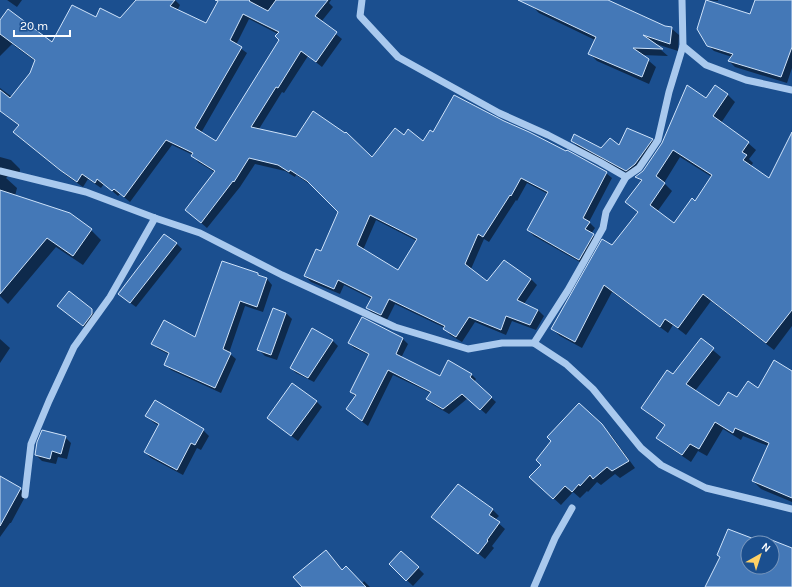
<svg xmlns="http://www.w3.org/2000/svg" width="792" height="587" font-family="Karla,sans-serif">
<rect width="100%" height="100%" fill="#1b4f8f"/>
<!-- shadow -->
<g fill="#0007" fill-rule="evenodd">
<polygon points="7,0 22,0 17,7"/>
<path d="M137 0H175L180 5 177 11 207 25 219 0H331L329 3 333 7 321 22 342 39 322 67 308 56 284 93 282 92 259 129 372 158 404 136 423 142 433 133 606 173 612 178 589 222 595 228 591 234 599 241 585 265 534 236 528 230 548 194 527 183 517 201 516 200 489 242 484 239 471 269 487 283 504 261 531 279 537 285 524 304 538 310 544 316 536 330 512 321 506 335 475 322 462 342 450 335 445 328 395 304 387 320 373 314 367 308 372 299 344 285 340 294 311 282 305 276 321 253 340 212 314 187 296 175 295 177 285 171 255 164 240 187 207 228 186 210 216 173 198 162 193 155 172 145 130 202 120 194 118 196 104 184 101 188 88 179 83 187 67 176 20 138 14 132 20 126 0 111V88L12 97 31 74 35 61 12 44 0 56V21L52 43 96 19H120ZM249 19 278 34 280 40 217 143 201 133 247 53 236 45ZM376 220 417 241 399 271 363 250Z"/>
<polygon points="534,0 606,0 665,27 671,28 679,35 678,51 653,43 668,56 642,55 656,67 649,84 597,61 590,54 595,40 539,13 531,5"/>
<polygon points="705,0 718,0 718,1"/>
<polygon points="758,0 792,0 792,68 787,83 735,67 729,61 732,57 714,51 708,45 750,16"/>
<path d="M715 86 728 95 735 102 721 123 748 143 756 150 749 159 753 163 751 166 769 180 792 135V326L774 350 711 301 686 335 673 325 668 333 612 292 582 348 560 336 552 329 612 247 639 213 626 202 642 182 637 177 644 172 706 100ZM680 157 712 177 696 202 675 224 657 212 672 191 664 183Z"/>
<polygon points="652,140 658,146 632,176 578,147 572,141 602,149"/>
<polygon points="0,157 11,160 20,169 19,177 9,175 6,178 17,188 15,196 68,214 91,230 101,240 83,265 56,247 8,304 0,296"/>
<polygon points="176,243 182,249 136,307 125,299"/>
<polygon points="258,274 260,277 267,279 272,285 263,312 245,306 229,353 236,359 221,393 171,370 165,364 170,355 158,349 152,343 195,338"/>
<polygon points="69,292 99,318 89,331 64,311"/>
<polygon points="286,313 292,319 277,360 265,356 259,350"/>
<polygon points="362,318 403,339 408,344 401,358 440,377 471,374 476,379 474,382 496,402 486,414 468,398 449,414 432,404 427,399 431,393 393,375 368,426 352,414 356,397 351,392 369,355 354,348 349,343"/>
<polygon points="312,330 333,341 338,346 314,382 296,373 291,368"/>
<polygon points="0,339 10,348 0,363"/>
<polygon points="701,340 721,357 695,391 719,408 792,373 792,502 761,489 753,481 768,446 743,436 741,440 723,429 707,456 698,451 691,462 666,445 658,438 666,426 651,416 643,408 673,376"/>
<polygon points="316,401 322,407 298,441 274,423 268,418"/>
<polygon points="579,404 611,435 635,468 620,478 615,474 601,485 597,482 588,492 587,491 580,498 573,492 561,505 538,484 542,465"/>
<polygon points="147,416 203,430 209,436 201,450 197,448 183,475 151,458 145,452 159,426 153,422"/>
<polygon points="65,437 71,443 67,459 58,457 56,464 42,461 36,455"/>
<polygon points="0,477 20,489 26,495 11,523 10,523 0,537"/>
<polygon points="458,485 493,510 499,516 495,520 505,529 492,546 494,548 485,559 439,522"/>
<polygon points="402,552 424,574 413,586 390,564"/>
<polygon points="342,571 362,584 364,581 370,587 303,587"/>
</g>
<!-- building -->
<g fill="#4478b7" stroke="#cfe3fa" fill-rule="evenodd">
<path d="M136 0H175L170 6 206 23 218 1 215 0H250L249 1 268 11 276 0H328L315 16 337 32 316 62 301 51 278 88 276 87 251 127 296 137 313 111 345 133 346 132 372 157 395 128 404 135 408 129 423 141 430 130 433 132 454 95 504 121 529 132 566 151 567 150 607 172 583 218 590 222 585 229 594 234 579 260 527 230 548 192 521 178 511 196 510 195 483 237 478 234 465 264 487 281 504 260 531 279 517 300 538 310 530 325 506 316 501 330 469 317 456 337 443 329 445 326 389 299 381 315 366 308 372 297 338 280 334 289 304 276 316 249 321 251 338 212 307 181 290 170 289 172 278 165 249 158 234 182 233 181 201 223 185 210 215 171 191 156 193 153 166 140 124 197 114 189 112 191 97 179 95 183 82 174 77 182 60 170 13 132 19 125 0 111V90L10 98 30 73 35 60 0 34V20L8 9 52 42 72 5 96 17 100 8 120 18ZM243 14 279 32 275 36 279 40 216 141 195 128 242 47 230 40ZM370 215 417 239 398 270 357 245Z"/>
<polygon points="518,0 608,0 665,26 672,27 670,44 643,35 663,49 633,48 649,59 642,77 588,54 596,37"/>
<polygon points="706,0 750,14 755,0 792,0 792,47 781,77 728,61 733,54 707,46 697,29"/>
<path d="M687 85 706 98 715 85 728 94 713 116 749 142 742 152 747 155 743 160 769 178 792 132V310L766 343 703 294 678 328 665 319 660 327 604 285 575 342 551 329 602 239 612 245 638 212 625 202 642 180 635 177 643 171 662 143ZM673 150 712 175 695 201 692 198 674 223 650 205 665 183 656 176Z"/>
<polygon points="627,128 653,139 635,164 626,171 571,141 574,134 601,148 610,138 619,145"/>
<polygon points="0,190 70,213 92,229 73,256 47,238 0,294"/>
<polygon points="164,234 177,243 130,303 118,294"/>
<polygon points="222,261 258,273 258,275 267,278 257,307 240,301 223,349 231,353 215,388 164,365 169,353 151,344 164,320 195,337"/>
<polygon points="69,291 92,309 92,314 83,326 57,306"/>
<polygon points="273,308 286,313 271,355 257,350"/>
<polygon points="362,317 403,338 396,354 440,376 448,360 472,374 470,377 492,397 480,410 462,394 443,409 426,399 431,392 388,370 362,421 346,409 356,395 350,392 369,354 348,343"/>
<polygon points="312,328 333,340 308,378 290,368"/>
<polygon points="701,338 714,348 686,384 719,406 728,392 737,397 748,381 758,388 774,360 792,371 792,498 752,481 769,443 735,428 733,433 715,422 699,449 690,444 682,455 656,438 665,425 641,408 667,370 673,374"/>
<polygon points="292,383 317,401 291,436 267,418"/>
<polygon points="155,400 204,429 195,445 191,443 177,470 144,452 159,424 145,416"/>
<polygon points="579,403 602,424 629,461 612,471 607,467 593,479 590,475 580,486 579,484 572,492 565,486 553,499 529,477 541,465 536,460 551,441 547,437"/>
<polygon points="42,430 66,436 61,454 52,451 50,459 35,455 37,442"/>
<polygon points="0,476 21,488 0,526"/>
<polygon points="458,484 493,509 489,515 500,522 487,540 488,541 478,554 431,517"/>
<path d="M728 529 762 542 764 537 792 548V587H705L720 557 717 555ZM748 543H772V567H748Z"/>
<polygon points="326,550 342,570 346,566 366,587 302,587 293,577"/>
<polygon points="401,551 419,567 406,581 389,564"/>
</g>
<g fill="none" stroke-linecap="round" stroke-linejoin="round">
<!-- minor -->
<g stroke="#a9c9ee" stroke-width="7">
<polyline points="362,0 360,16 398,57 499,113 548,135 600,162 626,177"/>
<polyline points="682,0 683,46 706,65 746,80 792,90"/>
<polyline points="0,171 86,192 155,218 200,233 282,275 395,327 468,349 502,343 534,343 568,290 603,228 606,212 626,177 639,168 658,140 669,92 683,46"/>
<polyline points="534,343 566,364 593,389 641,448 661,465 706,488 792,509"/>
<polyline points="25,495 31,444 49,401 74,347 110,297 155,218"/>
<polyline points="534,587 555,538 572,508"/>
</g>
</g>
<!-- north arrow -->
<g transform="translate(760 555) rotate(39)"><circle r="19" fill="#1b4f8f" stroke="#7695bc"/>
<path d="M0-3L7 15L0 10L-7 15Z" fill="#ffd166"/>
<text y="-6" font-size="11" font-weight="bold" text-anchor="middle" fill="#ffffff">N</text>
</g>
<!-- scale -->
<path d="M14 30v6h56v-6" fill="none" stroke="#ffffff" stroke-width="2"/>
<text x="20" y="30" font-size="12" fill="#ffffff" stroke="#1b4f8f" stroke-width="3" paint-order="stroke">20 m</text>
</svg>
